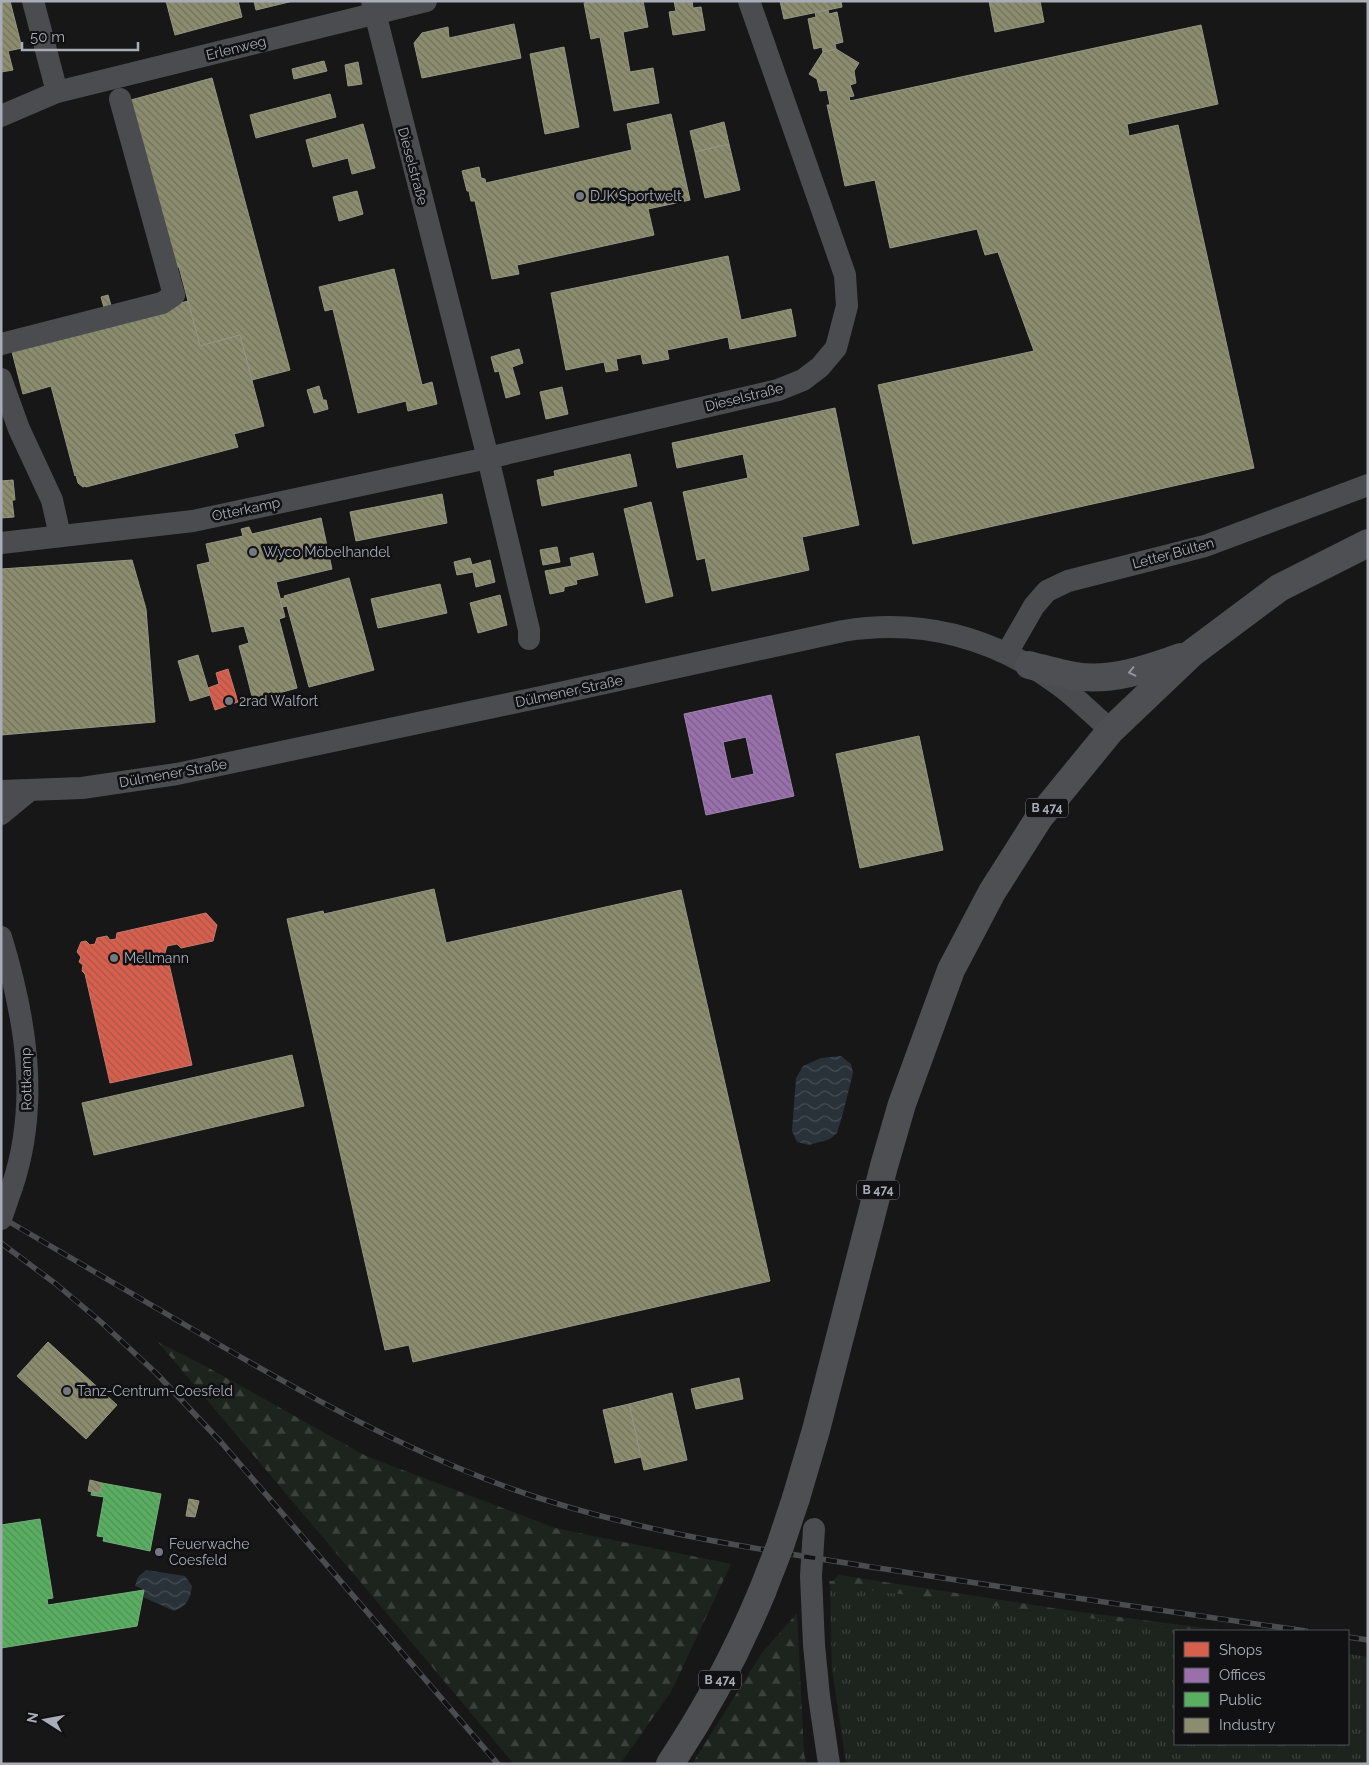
<svg xmlns="http://www.w3.org/2000/svg" width="1369" height="1765" font-family="Raleway,sans-serif">
<defs>
<pattern id="grass-tufts" width="24" height="20" patternUnits="userSpaceOnUse" patternTransform="scale(1.25)"><rect width="24" height="20" fill="#1d241e"/><path d="M3 7l-1-3M5 7V3M7 7l1-3M15 17l-1-3M17 17v-4M19 17l1-3" fill="none" stroke="#3b413d"/></pattern>
<pattern id="forest-firs" width="22" height="20" patternUnits="userSpaceOnUse" patternTransform="scale(1.25)"><rect width="22" height="20" fill="#1d241e"/><path d="M5 1l3.5 6h-7zM16 11l3.5 6h-7z" fill="#3b413d"/></pattern>
<pattern id="water-waves" width="16" height="10" patternUnits="userSpaceOnUse" patternTransform="scale(1.25)"><rect width="16" height="10" fill="#2a3239"/><path d="M0 5q4-4 8 0t8 0" fill="none" stroke="#464d54"/></pattern>
<pattern id="shops-back-hatch" width="6" height="6" patternUnits="userSpaceOnUse" patternTransform="scale(1.25)"><rect width="6" height="6" fill="#d6604d"/><path d="M-1 5l2 2M0 0l6 6M5-1l2 2" fill="none" stroke="#ad5548"/></pattern>
<pattern id="offices-back-hatch" width="6" height="6" patternUnits="userSpaceOnUse" patternTransform="scale(1.25)"><rect width="6" height="6" fill="#9970ab"/><path d="M-1 5l2 2M0 0l6 6M5-1l2 2" fill="none" stroke="#7a5e88"/></pattern>
<pattern id="public-back-hatch" width="6" height="6" patternUnits="userSpaceOnUse" patternTransform="scale(1.25)"><rect width="6" height="6" fill="#5aae61"/><path d="M-1 5l2 2M0 0l6 6M5-1l2 2" fill="none" stroke="#509056"/></pattern>
<pattern id="industry-back-hatch" width="6" height="6" patternUnits="userSpaceOnUse" patternTransform="scale(1.25)"><rect width="6" height="6" fill="#8c8c6e"/><path d="M-1 5l2 2M0 0l6 6M5-1l2 2" fill="none" stroke="#71725e"/></pattern>
</defs>
<rect width="100%" height="100%" fill="#171717"/>
<!-- grass -->
<polygon fill="url(#grass-tufts)" points="830,1585 1150,1626 1206,1631 1175,1631 1175,1744 1348,1744 1348,1654 1368,1657 1368,1764 846,1764 832,1668"/>
<!-- forest -->
<g fill="url(#forest-firs)">
<polygon points="158,1342 207,1367 366,1456 555,1528 731,1564 671,1692 620,1764 514,1764"/>
<polygon points="839,1575 1066,1610 1227,1631 1206,1631 1150,1626 830,1585 829,1581 833,1581"/>
<polygon points="797,1613 804,1754 807,1764 692,1764 762,1653"/>
</g>
<!-- water -->
<g fill="url(#water-waves)">
<polygon points="841,1056 851,1064 853,1073 843,1113 837,1133 830,1139 809,1145 797,1142 792,1131 796,1078 803,1066 821,1058"/>
<path d="M146 1570 185 1576 192 1586C190 1600 187 1606 174 1611L143 1597 144 1590 135 1586 138 1577Z"/>
</g>
<!-- shops -->
<g fill="url(#shops-back-hatch)" stroke="#c8776d">
<polygon points="228,669 238,702 215,710 208,688 219,684 216,673"/>
<polygon points="206,913 217,925 213,941 181,948 177,944 167,946 164,956 167,955 192,1065 110,1083 85,974 82,971 83,965 79,962 81,957 77,952 81,942 86,941 90,945 95,944 97,938 107,936 110,940 116,939 117,933"/>
</g>
<!-- offices -->
<path fill="url(#offices-back-hatch)" stroke="#9e82af" fill-rule="evenodd" d="M771 695 794 796 706 815 684 714ZM746 737 754 774 731 779 723 742Z"/>
<!-- public -->
<g fill="url(#public-back-hatch)" stroke="#71ae7b">
<polygon points="102,1483 161,1494 150,1551 103,1541 104,1537 97,1536 104,1497 91,1495 92,1491 100,1493"/>
<polygon points="40,1519 53,1598 47,1599 48,1605 144,1590 137,1626 1,1648 1,1525"/>
</g>
<!-- industry -->
<g fill="url(#industry-back-hatch)" stroke="#949684">
<polygon points="1,1 10,1 22,48 8,51 13,70 1,72"/>
<polygon points="166,1 238,1 242,17 175,35"/>
<polygon points="254,1 293,1 256,10"/>
<polygon points="594,1 643,1 648,27 623,32 630,72 653,68 659,103 614,111 600,37 591,39 584,3"/>
<polygon points="674,1 692,1 693,8 701,7 705,30 673,35 669,12 676,11"/>
<polygon points="780,1 841,1 842,7 784,19"/>
<polygon points="989,1 1040,1 1044,22 995,32"/>
<polygon points="828,10 829,14 837,12 843,42 835,44 836,49 823,52 822,47 814,49 808,19 816,17 815,12"/>
<polygon points="514,24 521,58 422,78 414,43 422,33 448,27 449,38"/>
<polygon points="1201,25 1218,104 1127,124 1129,136 1178,125 1254,468 913,544 878,385 1034,351 998,252 985,255 977,229 890,248 875,180 845,186 827,105 830,105 827,90 820,91 817,79 809,74 823,52 836,49 859,63 854,71 856,83 850,85 854,96 849,97 850,101"/>
<polygon points="564,47 579,127 545,134 530,54"/>
<polygon points="324,61 327,71 294,79 292,69"/>
<polygon points="358,62 362,84 348,86 345,65"/>
<polygon points="212,78 290,370 252,380 240,335 200,346 179,267 172,269 127,101"/>
<polygon points="330,94 336,117 256,138 250,115"/>
<polygon points="671,114 690,200 648,209 654,235 517,265 519,274 492,279 475,201 471,201 469,191 467,191 462,171 479,167 481,178 485,179 486,183 632,150 627,124"/>
<polygon points="724,122 729,144 695,152 690,131"/>
<polygon points="363,124 375,168 352,174 348,158 313,167 306,140"/>
<polygon points="729,144 740,190 705,198 695,152"/>
<polygon points="357,191 363,214 339,221 333,197"/>
<polygon points="728,256 741,320 791,309 796,336 730,349 728,337 667,350 669,359 643,364 641,354 616,359 618,370 606,372 604,362 566,370 551,293"/>
<polygon points="394,269 422,385 432,382 437,404 408,411 406,401 358,413 333,309 325,311 319,287"/>
<polygon points="108,295 112,309 105,311 101,297"/>
<polygon points="188,301 200,346 240,335 264,426 234,434 238,447 86,487 85,486 83,487 78,483 76,475 75,476 51,386 23,394 11,348"/>
<polygon points="519,349 523,363 512,367 520,394 506,398 499,371 495,372 491,357"/>
<polygon points="319,386 323,400 326,400 328,409 314,413 307,390"/>
<polygon points="562,387 568,414 546,419 540,392"/>
<polygon points="835,408 859,525 802,537 809,570 712,591 705,558 697,560 683,492 748,478 743,454 677,468 672,443"/>
<polygon points="630,454 637,486 542,506 537,480 555,476 554,471"/>
<polygon points="13,480 15,500 12,500 14,517 1,518 1,481"/>
<polygon points="442,494 447,523 356,541 350,512"/>
<polygon points="651,502 673,596 646,603 624,509"/>
<polygon points="321,518 332,569 276,582 285,617 279,619 297,688 253,700 239,646 249,643 244,626 212,632 197,565 210,562 206,544 243,536 241,529 249,527 252,534"/>
<polygon points="557,547 560,562 543,565 540,550"/>
<polygon points="593,553 598,575 576,580 577,584 564,587 564,591 550,594 545,571 572,566 570,558"/>
<polygon points="470,558 472,565 490,560 495,582 476,587 473,572 457,575 454,562"/>
<polygon points="132,560 146,609 155,722 1,735 1,569"/>
<polygon points="349,578 374,670 309,687 287,606 282,607 280,599 285,598 284,596"/>
<polygon points="440,584 447,613 378,628 371,599"/>
<polygon points="500,595 507,625 478,633 470,603"/>
<polygon points="198,655 210,695 190,701 178,661"/>
<polygon points="919,736 943,850 860,868 836,754"/>
<polygon points="434,889 446,943 681,890 770,1281 413,1362 409,1345 385,1350 287,919 323,911 324,914"/>
<polygon points="292,1055 304,1106 94,1155 82,1103"/>
<polygon points="48,1342 117,1405 86,1439 17,1376"/>
<polygon points="739,1378 743,1399 696,1409 691,1389"/>
<polygon points="672,1393 687,1460 644,1470 629,1404"/>
<polygon points="629,1404 641,1457 615,1463 603,1410"/>
<polygon points="90,1480 102,1483 100,1493 88,1491"/>
<polygon points="189,1499 199,1501 195,1517 186,1516"/>
</g>
<g fill="none" stroke-linecap="round" stroke-linejoin="round">
<!-- minor -->
<g stroke="#4b4c50" stroke-width="22">
<polyline points="33,1 57,92"/>
<polyline points="372,1 488,458 529,630 529,639"/>
<polyline points="1,116 57,92 426,1"/>
<polyline points="1,344 162,303 174,295 120,99"/>
<polyline points="1,379 19,429 52,500 60,536"/>
<polyline points="1,543 193,521 488,458 778,390 803,380 820,367 836,348 847,306 845,275 749,1"/>
<polyline points="1007,653 1034,606 1047,591 1068,581 1205,546 1368,485"/>
<path d="M1 791 82 788 177 774 541 697 843 631C922 618 994 638 1059 685 1077 698 1093 715 1111 730"/>
<polyline points="1,814 30,790"/>
<path d="M1 937C26 1019 40 1104 12 1187"/>
<polyline points="814,1529 811,1576 814,1645 819,1696 829,1764"/>
</g>
<!-- major -->
<g stroke="#4d4f52" stroke-width="28">
<path d="M1029 665C1044 669 1059 673 1075 676 1110 682 1148 669 1181 657"/>
<polyline points="796,1498 816,1430 884,1166 902,1104 951,970 992,892 1039,818 1111,730 1192,653 1279,588 1368,543"/>
<path d="M670 1764C706 1710 737 1652 762 1592"/>
</g>
<defs>
<g id="rail">
<path d="M1 1217C71 1258 141 1299 211 1340 306 1395 401 1448 504 1486 627 1531 757 1549 885 1569 1025 1591 1165 1611 1306 1631"/>
<polyline points="1,1243 56,1284 101,1322 157,1374 220,1441 498,1764"/>
<polyline points="1348,1637 1368,1640"/>
</g>
</defs>
<!-- rail casing -->
<use href="#rail" stroke="#4b4c4f" stroke-width="5.5"/>
<!-- rail -->
<use href="#rail" stroke="#111113" stroke-width="4" stroke-dasharray="11" stroke-linecap="butt"/>
<!-- minor-bridge -->
<polyline stroke="#4b4c50" stroke-width="22" points="1,1219 12,1187"/>
<!-- major-bridge -->
<polyline stroke="#4d4f52" stroke-width="28" points="762,1592 780,1546 796,1498"/>
</g>
<!-- one-way arrows -->
<defs><path id="oneway-chevron" d="M-2-3.5L2.5 0L-2 3.5" fill="none" stroke-width="1.6" stroke-linecap="round" stroke-linejoin="round" transform="scale(1.25)"/></defs>
<use stroke="#91969e" href="#oneway-chevron" transform="translate(1132 672) rotate(167)"/>
<!-- markers -->
<g fill="#757880" stroke="#111113" stroke-width="2">
<circle cx="580" cy="196" r="5"/>
<circle cx="253" cy="552" r="5"/>
<circle cx="229" cy="701" r="5"/>
<circle cx="114" cy="958" r="5"/>
<circle cx="67" cy="1391" r="5"/>
<circle cx="159" cy="1552" r="5"/>
</g>
<g text-anchor="middle" stroke-width="5" stroke-linejoin="round" paint-order="stroke">
<!-- shield labels -->
<g fill="#111113" stroke="#7b7e86" stroke-width="1">
<rect x="1026" y="798.5" width="42" height="19" rx="4"/>
<rect x="857" y="1180.5" width="42" height="19" rx="4"/>
<rect x="699" y="1670.5" width="42" height="19" rx="4"/>
</g>
<g font-size="12" font-weight="bold" fill="#a8adb8">
<text x="1047" y="812">B 474</text>
<text x="878" y="1194">B 474</text>
<text x="720" y="1684">B 474</text>
</g>
<!-- street labels -->
<g font-size="14" fill="#a8adb8" stroke="#111113">
<text transform="translate(236 48) rotate(-14)" y="5">Erlenweg</text>
<text transform="translate(413 166) rotate(75)" y="5">Dieselstraße</text>
<text transform="translate(744 397) rotate(-14)" y="5">Dieselstraße</text>
<text transform="translate(246 509) rotate(-12)" y="5">Otterkamp</text>
<text transform="translate(1173 553) rotate(-15)" y="5">Letter Bülten</text>
<text transform="translate(569 691) rotate(-12)" y="5">Dülmener Straße</text>
<text transform="translate(173 773) rotate(-10)" y="5">Dülmener Straße</text>
<text transform="translate(26 1079) rotate(-91)" y="5">Rottkamp</text>
</g>
<!-- poi labels -->
<g font-size="14" fill="#a8adb8" stroke="#111113" text-anchor="start">
<text x="590" y="201">DJK Sportwelt</text>
<text x="263" y="557">Wyco Möbelhandel</text>
<text x="239" y="706">2rad Walfort</text>
<text x="124" y="963">Mellmann</text>
<text x="77" y="1396">Tanz-Centrum-Coesfeld</text>
<text x="169" y="1549">Feuerwache<tspan x="169" dy="16">Coesfeld</tspan></text>
</g>
</g>
<!-- border -->
<rect width="1369" height="1765" fill="none" stroke="#a8adb8" stroke-width="5"/>
<!-- legend -->
<rect x="1174" y="1630" width="175" height="115" fill="#111113" stroke="#4d4f55"/>
<rect x="1184" y="1642" width="25" height="15" fill="#d6604d" stroke="#4d4f55"/>
<text x="1219" y="1655" font-size="15" fill="#a8adb8">Shops</text>
<rect x="1184" y="1668" width="25" height="15" fill="#9970ab" stroke="#4d4f55"/>
<text x="1219" y="1680" font-size="15" fill="#a8adb8">Offices</text>
<rect x="1184" y="1692" width="25" height="15" fill="#5aae61" stroke="#4d4f55"/>
<text x="1219" y="1705" font-size="15" fill="#a8adb8">Public</text>
<rect x="1184" y="1718" width="25" height="15" fill="#8c8c6e" stroke="#4d4f55"/>
<text x="1219" y="1730" font-size="15" fill="#a8adb8">Industry</text>
<!-- north arrow -->
<g transform="translate(45 1720) rotate(281)" stroke="#111113" stroke-width="4" paint-order="stroke">
<path d="M0-4L9 19L0 12L-9 19Z" fill="#a8adb8"/>
<text y="-8" font-size="14" font-weight="bold" text-anchor="middle" fill="#a8adb8">N</text>
</g>
<!-- scale -->
<path d="M22 42v8h116v-8" fill="none" stroke="#a8adb8" stroke-width="2.5"/>
<text x="30" y="42" font-size="15" fill="#a8adb8" stroke="#111113" stroke-width="4" paint-order="stroke">50 m</text>
</svg>
